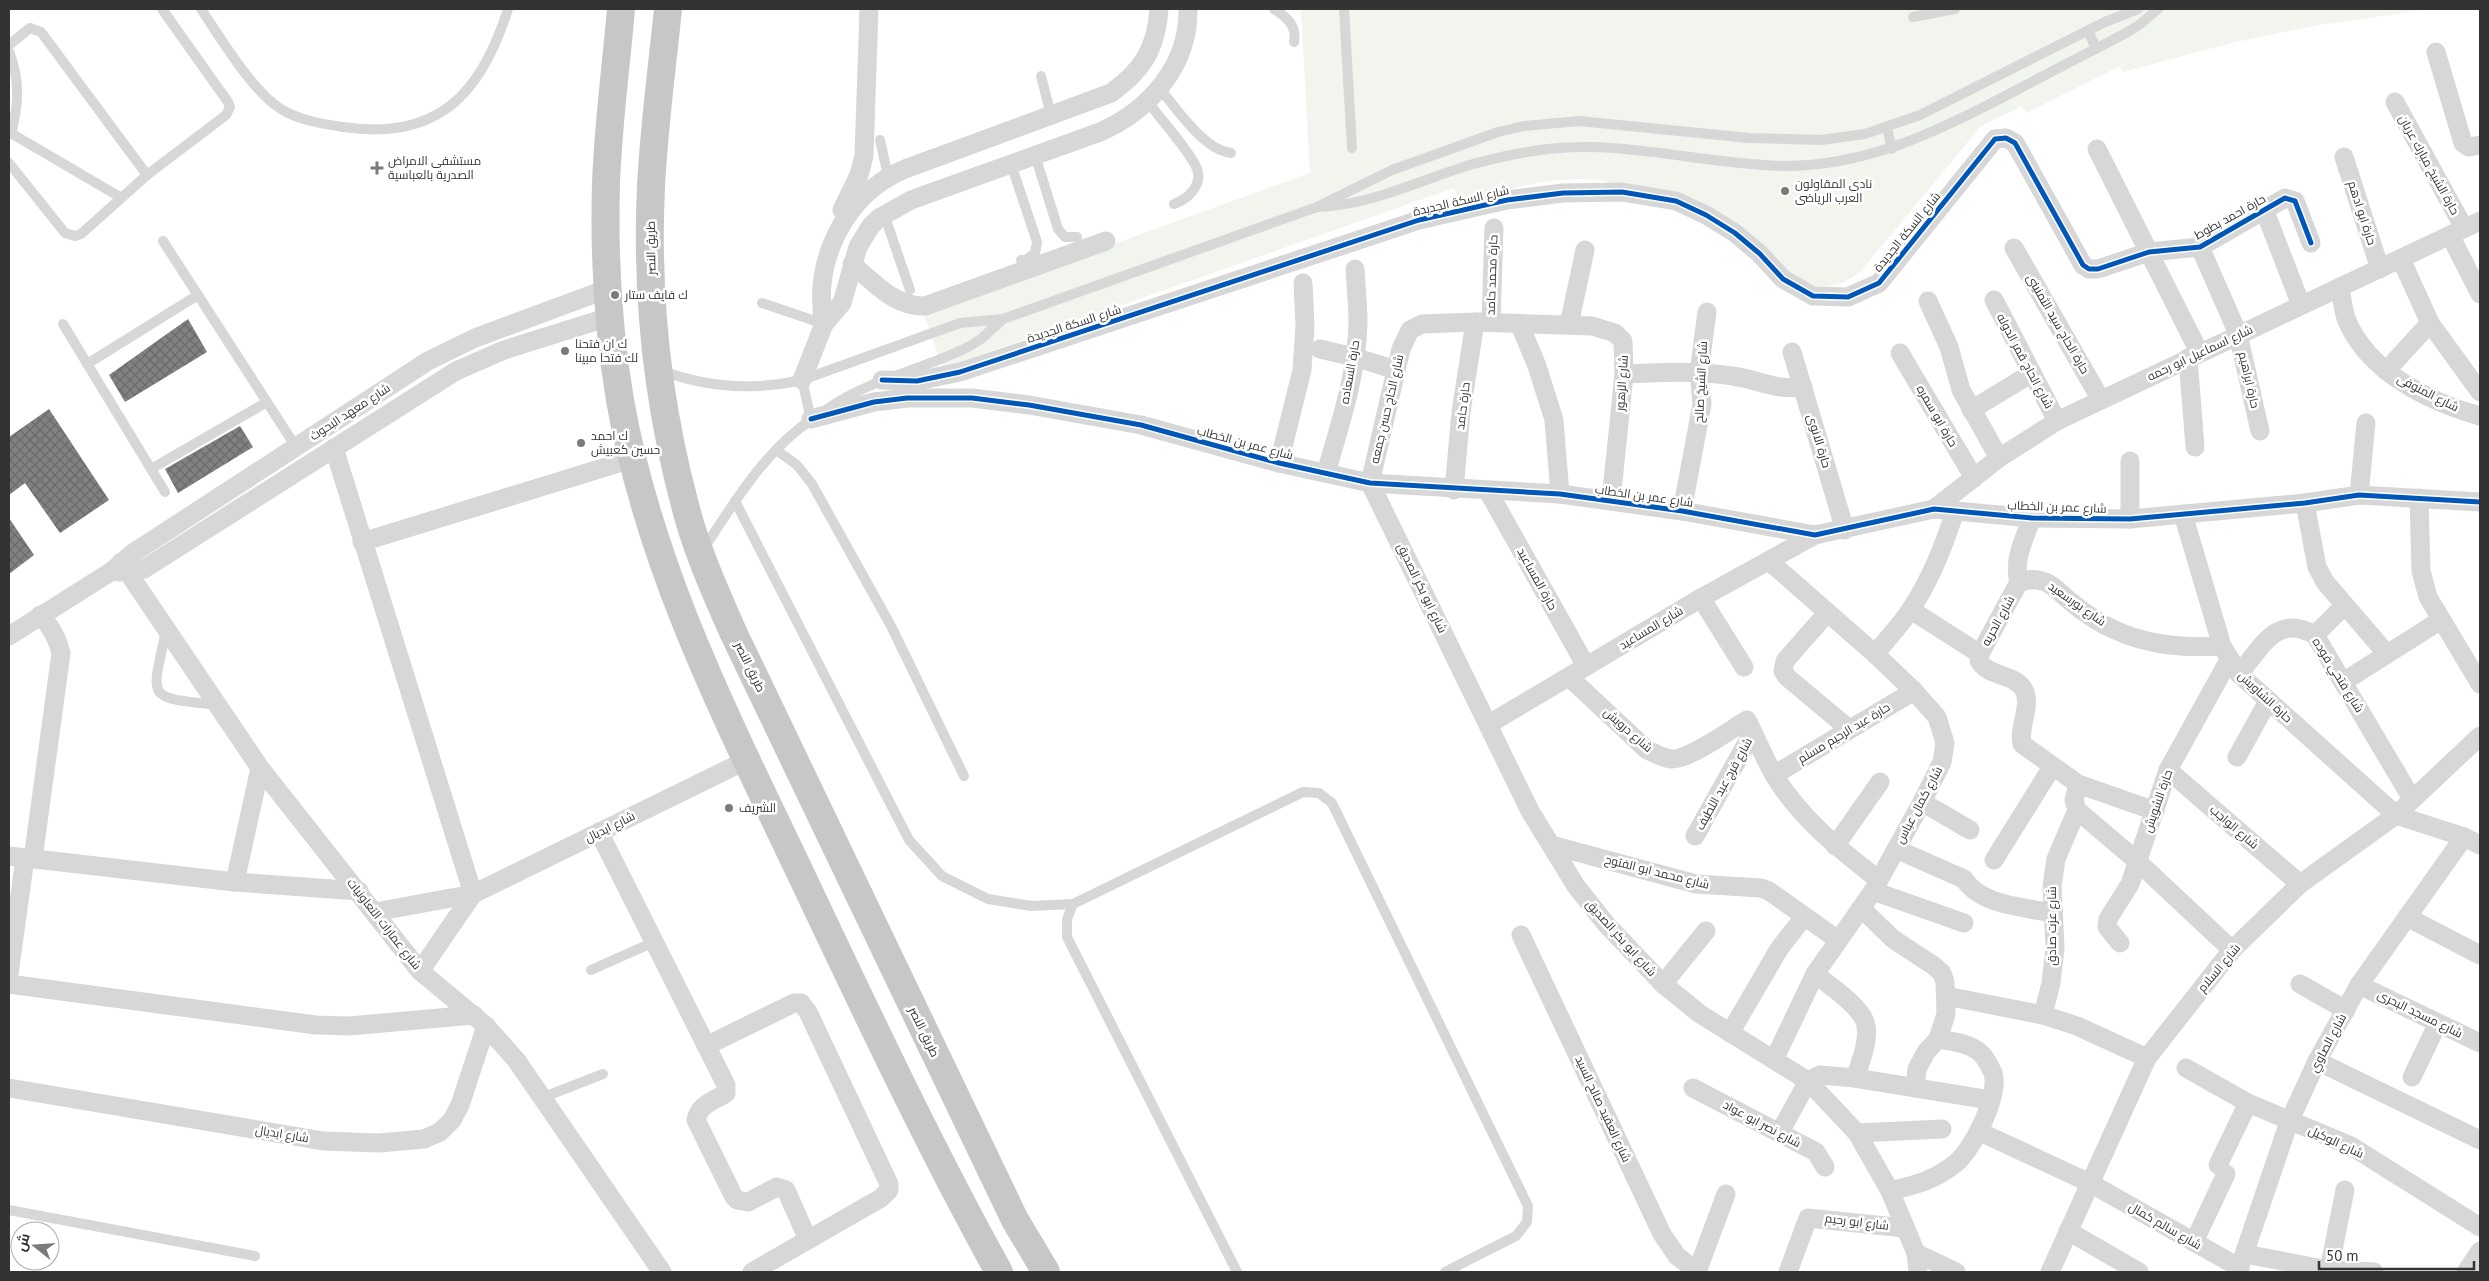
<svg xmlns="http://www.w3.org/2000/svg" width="2489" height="1281" font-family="'PT Sans',Cairo,sans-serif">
<defs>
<pattern id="building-cross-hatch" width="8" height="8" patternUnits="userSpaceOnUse" patternTransform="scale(1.25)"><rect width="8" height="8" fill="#818181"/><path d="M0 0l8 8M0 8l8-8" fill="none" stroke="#6a6a6a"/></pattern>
</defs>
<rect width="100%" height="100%" fill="#fff"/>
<!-- green -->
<path fill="#f1f5ed" d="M1301 9H2430L2319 25 2231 43 2123 72 2120 66 2026 113 2022 106 1981 126 1860 272C1845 283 1829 290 1811 285 1783 278 1768 245 1745 229 1722 211 1692 204 1664 197 1643 192 1620 183 1598 180 1551 175 1503 190 1460 205L1454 188 943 368 923 313 1310 173Z"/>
<!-- building -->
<g fill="url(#building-cross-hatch)">
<polygon points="188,319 207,352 125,402 109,375"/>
<polygon points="49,409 109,500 60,533 25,483 9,495 9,437"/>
<polygon points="240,426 253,447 178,493 165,469"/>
<polygon points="9,518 34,555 9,574"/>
</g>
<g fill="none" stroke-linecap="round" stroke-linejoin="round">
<!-- service -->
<g stroke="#d7d7d7" stroke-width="10">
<path d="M201 9C221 38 251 90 281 109 298 120 323 124 343 127 437 141 481 95 508 9"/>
<path d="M1274 9C1287 17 1297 26 1294 42"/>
<polyline points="1344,9 1352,148"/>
<polyline points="1913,17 1955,9"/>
<polyline points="2088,30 2096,49"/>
<polyline points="9,45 30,28 41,32 147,175"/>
<path d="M9 51C20 80 19 104 11 134"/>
<polyline points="1041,76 1051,115"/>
<path d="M1160 89C1178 110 1204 150 1231 153"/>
<path d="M1148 102C1159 117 1192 154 1197 169 1203 185 1188 199 1174 204"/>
<polyline points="1887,128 1892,149"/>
<polyline points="9,132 120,197"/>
<polyline points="880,140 888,176"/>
<polyline points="1035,155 1058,229 1065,237 1077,237"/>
<polyline points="9,163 65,233 75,236 81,234 147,175 226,115 230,107 228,102 162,9"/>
<polyline points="1011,164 1037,242 1035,253 1026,260 1021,260"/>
<path d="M1318 207C1373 205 1422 179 1473 164 1498 157 1523 152 1548 149 1627 140 1706 165 1785 166 1869 166 1940 130 2013 92 2050 72 2088 53 2126 33L2139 25 2158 9"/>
<polyline points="884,214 910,290"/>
<polyline points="163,241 296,447"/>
<polyline points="762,303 824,324"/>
<polyline points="63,324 165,492"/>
<polyline points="87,364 198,295"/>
<path d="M660 370C707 388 753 391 802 380L960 323 1003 319 1317 207 1392 170 1498 132 1524 126 1579 121 1749 138 1821 140 1865 134 1920 115 2105 22 2138 9"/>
<polyline points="802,380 811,419"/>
<path d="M827 409C870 379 922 370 968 347L981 339 1003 319"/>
<polyline points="776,450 797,465 812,484 891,626 964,776"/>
<polyline points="151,469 267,402"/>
<polyline points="735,501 909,840 942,876 988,899 1031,906 1073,904 1303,792 1319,793 1332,803 1528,1206 1527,1222 1516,1236 1445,1272"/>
<path d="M703 550C735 501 765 450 815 417"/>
<path d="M166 631C151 701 145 697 218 705"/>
<polyline points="1073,904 1067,919 1067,937 1237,1272"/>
<polyline points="591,970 654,942"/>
<polyline points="544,1097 603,1074"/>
<polyline points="9,1210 255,1256"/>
</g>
<!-- minor -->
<g stroke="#d7d7d7" stroke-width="19">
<polyline points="2436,52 2463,143 2469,147 2480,145"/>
<polyline points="2395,102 2464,228"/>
<polyline points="2097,149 2199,352"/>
<polyline points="2344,157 2380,269"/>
<polyline points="2264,209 2301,305"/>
<polyline points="842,210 859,175 864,156 869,9"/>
<polyline points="2450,235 2480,294"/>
<polyline points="2200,247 2238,334 2260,431"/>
<polyline points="2014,248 2101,400"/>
<polyline points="2401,259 2430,323 2480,392"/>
<path d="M852 264C873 282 895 307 925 306L1106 241"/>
<path d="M2340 287C2342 298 2343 311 2347 321 2369 372 2429 402 2480 416"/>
<polyline points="1994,300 2057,421"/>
<polyline points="1928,301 1949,347 1961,390 1999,458"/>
<polyline points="1491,322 1494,228"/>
<polyline points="1519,323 1537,366 1554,420 1560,494"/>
<path d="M824 324C812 261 845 194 905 169L1111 93C1143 70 1156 49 1159 9"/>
<polyline points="1569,325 1585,250"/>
<polyline points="1320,349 1354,357 1396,370"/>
<polyline points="1792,352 1845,530"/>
<polyline points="1900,353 1974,478"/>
<polyline points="2188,358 2195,447"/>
<polyline points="2386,371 2430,323"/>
<path d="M1624 374C1660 373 1696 370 1732 376 1761 380 1771 390 1803 387"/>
<path d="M802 380 824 324 842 303 858 247 870 227 879 218 911 200 1100 132C1150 110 1189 65 1188 9"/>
<polyline points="882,380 917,381 960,372 1419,220 1507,200 1563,193 1622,192 1676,201 1706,215 1735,233 1760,254 1783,279 1813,296 1848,297 1879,283 1995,139 2006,138 2015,143 2083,265 2089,269 2098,269 2149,252 2200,247 2285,198 2295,201 2311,243"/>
<polyline points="1971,410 2032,373"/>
<polyline points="811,419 874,402 907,398 972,398 1029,405 1141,425 1279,463 1370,483 1560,494 1682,511 1815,535 1934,509 2032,518 2130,519 2305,503 2359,495 2480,502"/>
<polyline points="334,448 473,894"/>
<polyline points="2130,461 2130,519"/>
<polyline points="1279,463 1302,370 1305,326 1303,283"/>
<path d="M1326 473C1340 424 1357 374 1358 323 1358 305 1356 287 1355 269"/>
<polyline points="1454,490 1461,412 1475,322"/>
<polyline points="1488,491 1586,666"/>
<polyline points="2359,495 2366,423"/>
<polyline points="2419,498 2421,571 2428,597 2480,684"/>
<polyline points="1611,501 1624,374 1623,341 1615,333 1592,326 1475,322 1422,324 1410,330 1401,349 1370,483 1530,811 1576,886 1606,924 1663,984 1700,1014 1808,1081 1857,1133 1890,1191 1916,1253 1918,1272"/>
<polyline points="2305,503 2317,567 2325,582 2387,654"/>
<polyline points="1934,509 1999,458 2057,421 2480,221"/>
<polyline points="1682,511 1702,404 1699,372 1707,312"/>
<polyline points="2183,514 2222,646 2239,674 2396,815 2464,837 2480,845"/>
<polyline points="362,542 632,459"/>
<polyline points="1769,561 1875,654 1914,691 1937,717 1945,743 1942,762 1922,802 1873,891 1815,974 1774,1060"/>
<polyline points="121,562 260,768 420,971 486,1026 517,1061 662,1272"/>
<polyline points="119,572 144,569 456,371 504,350 609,317"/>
<path d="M2019 582 1980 654 1979 660C1986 677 2015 673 2024 690 2032 706 2018 727 2022 744L2078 784 2155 811"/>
<path d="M2019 582C2027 580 2034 578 2042 581 2052 583 2062 595 2070 601 2084 613 2099 623 2115 630 2149 646 2186 648 2222 646"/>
<path d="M2019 582C2013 560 2024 539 2032 518"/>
<polyline points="1701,598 1744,667"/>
<polyline points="1911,610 1980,654"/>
<polyline points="1827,613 1785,661 1783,671 1787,677 1849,729"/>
<polyline points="2315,635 2344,606"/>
<polyline points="9,636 112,571 133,553 428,361 475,338 607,289"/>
<path d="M1875 654C1887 639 1901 625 1911 609 1931 579 1944 546 1955 511"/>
<path d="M2239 674C2262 647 2276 613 2315 635L2412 799"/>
<path d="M1569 677 1646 749C1654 753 1662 758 1671 759 1689 760 1730 730 1747 720 1756 738 1764 757 1774 775 1800 818 1840 850 1879 880"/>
<polyline points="2343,682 2441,620"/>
<polyline points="1489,724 1701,598 1815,535"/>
<polyline points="2237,757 2268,701"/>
<polyline points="2168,770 2300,884"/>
<polyline points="1774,775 1914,691"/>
<polyline points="2078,784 2074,800 2077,810 2137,861 2232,950"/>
<polyline points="1922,802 1970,830"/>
<path d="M599 832 726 1085V1093C714 1101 699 1104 696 1120L733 1195 737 1200 748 1202 777 1187 786 1190 808 1240"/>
<polyline points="1695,836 1753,732"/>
<polyline points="1551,845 1696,884 1761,888 1769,891 1838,940"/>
<polyline points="1835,846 1880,782"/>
<path d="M1896 849 1964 879C1981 906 2025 907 2053 913"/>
<polyline points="9,856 235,882 359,891"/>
<path d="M33 859 61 653C57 637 51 627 40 615"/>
<polyline points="1994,860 2052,767"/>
<polyline points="235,882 260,768"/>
<polyline points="1873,891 1964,923"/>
<polyline points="1861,908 1893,939 1934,966 1942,973 1945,982 1946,1014 1938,1039 1926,1052 1917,1069 1915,1088"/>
<polyline points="375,912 473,894 747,760"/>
<polyline points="2407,917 2480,955"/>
<polyline points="1521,935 1662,1234 1677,1256 1698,1272"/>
<polyline points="2120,943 2107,927 2108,919 2130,884 2168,770 2229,660"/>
<polyline points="420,971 473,894"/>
<polyline points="9,974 25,858"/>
<path d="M1815 974C1829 985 1864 1008 1866 1026 1869 1042 1860 1063 1855 1078"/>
<polyline points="9,984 316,1025 349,1026 474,1015"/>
<polyline points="1663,984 1706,931"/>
<polyline points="2300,984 2346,1010"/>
<polyline points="2359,985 2480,1043"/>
<polyline points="1946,996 2043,1015 2077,1026 2147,1058"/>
<polyline points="2043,1015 2051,983 2055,948 2052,886 2056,859 2077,810"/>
<polyline points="1730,1033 1779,949 1804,917"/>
<polyline points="706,1046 794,1003 801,1003 808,1012 889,1184 889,1190 881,1198 752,1272"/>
<polyline points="2317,1061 2480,1140"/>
<polyline points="2186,1068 2248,1103 2351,1146 2480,1227"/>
<polyline points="2412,1077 2438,1023"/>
<polyline points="9,1088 323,1141 379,1143 424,1139 440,1132 452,1120 460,1105 486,1026"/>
<polyline points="1693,1088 1816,1152 1825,1167"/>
<polyline points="1780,1132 1808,1081 1820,1075 1855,1078 1990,1100"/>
<polyline points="1980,1132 2090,1183 2240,1268"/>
<polyline points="1857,1133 1942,1129"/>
<polyline points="2218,1165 2248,1103"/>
<path d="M1890 1191C1916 1185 1935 1180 1956 1163 1973 1149 2000 1095 1993 1073 1991 1068 1987 1061 1984 1057 1974 1043 1953 1042 1938 1039"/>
<polyline points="2068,1231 2139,1272"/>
<polyline points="2194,1242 2226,1174"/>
<polyline points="1916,1253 1956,1272"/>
<polyline points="2245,1254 2329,1270 2374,1272"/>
<polyline points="2329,1270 2345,1190"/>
<polyline points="1697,1272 1726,1194"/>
<polyline points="1788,1272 1808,1218 1905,1228"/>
<polyline points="2050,1272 2147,1058 2232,950 2300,884 2396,815 2480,736"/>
<polyline points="2238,1272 2289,1122 2317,1061 2359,985 2464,837"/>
<polyline points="2466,1272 2480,1251"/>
</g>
<!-- trunk -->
<g stroke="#c7c7c7" stroke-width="28">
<path d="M621 9C616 67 608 125 606 184 604 256 608 329 620 400 649 566 725 715 797 866 862 1003 926 1140 999 1272"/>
<path d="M668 9C662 68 654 127 651 186 646 293 657 401 685 505 696 549 715 591 733 632L1015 1220 1046 1272"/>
</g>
<defs>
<g id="cycleway">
<polyline points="882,380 917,381 960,372 1419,220 1507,200 1563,193 1622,192 1676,201 1706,215 1735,233 1760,254 1783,279 1813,296 1848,297 1879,283 1995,139 2006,138 2015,143 2083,265 2089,269 2098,269 2149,252 2200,247 2285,198 2295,201 2311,243"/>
<polyline points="811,419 874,402 907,398 972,398 1029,405 1141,425 1279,463 1370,483 1560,494 1682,511 1815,535 1934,509 2032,518 2130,519 2305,503 2359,495 2480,502"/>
</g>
</defs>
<!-- cycleway casing -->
<use href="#cycleway" stroke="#fff" stroke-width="8"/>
<!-- cycleway -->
<use href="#cycleway" stroke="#0057b8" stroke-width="5"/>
</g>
<!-- markers -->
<g fill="#7a7a7a" stroke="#fff" stroke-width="2">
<path d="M374.5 160.5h5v5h5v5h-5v5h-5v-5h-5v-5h5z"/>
<circle cx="1785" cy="191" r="5"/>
<circle cx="615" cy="295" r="5"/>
<circle cx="565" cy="351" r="5"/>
<circle cx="581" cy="443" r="5"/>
<circle cx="729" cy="808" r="5"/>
</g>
<g text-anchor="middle" stroke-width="5" stroke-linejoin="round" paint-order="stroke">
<!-- poi labels -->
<g font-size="12" fill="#333" stroke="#fff" text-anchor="start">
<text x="388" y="165">مستشفى الامراض<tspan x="388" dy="14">الصدرية بالعباسية</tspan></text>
<text x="1795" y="188">نادى المقاولون<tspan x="1795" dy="14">العرب الرياضى</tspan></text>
<text x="625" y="299">ك فايف ستار</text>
<text x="575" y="348">ك ان فتحنا<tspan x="575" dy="14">لك فتحا مبينا</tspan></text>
<text x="591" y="440">ك احمد<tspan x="591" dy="14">حسين كعبيش</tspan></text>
<text x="739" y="812">الشريف</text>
</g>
<!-- street labels -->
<g font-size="12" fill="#333" stroke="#fff">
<text transform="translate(2429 165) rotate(61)" y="4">حارة الشيخ مبارك عريان</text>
<text transform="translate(1461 201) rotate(-13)" y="4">شارع السكة الجديدة</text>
<text transform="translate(2362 213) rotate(72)" y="4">حارة ابو ادهم</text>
<text transform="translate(2230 217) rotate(-29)" y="4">حارة احمد بطوط</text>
<text transform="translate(1907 232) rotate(-51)" y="4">شارع السكة الجديدة</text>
<text transform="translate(651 248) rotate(-91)" y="4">طريق النصر</text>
<text transform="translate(1492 275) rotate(-88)" y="4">حارة محمد حامد</text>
<text transform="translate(1074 324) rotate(-18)" y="4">شارع السكة الجديدة</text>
<text transform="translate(2058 324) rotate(60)" y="4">حارة الحاج سيد الثمنينى</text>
<text transform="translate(2200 353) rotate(-25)" y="4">شارع اسماعيل ابو رحمه</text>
<text transform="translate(2025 361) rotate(62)" y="4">شارع الحاج قمر الدوله</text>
<text transform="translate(1350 372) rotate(-80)" y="4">حارة السعاده</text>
<text transform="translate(2249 380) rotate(77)" y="4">حارة ابراهيم</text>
<text transform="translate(1701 382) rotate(-87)" y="4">شارع الشيخ صالح</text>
<text transform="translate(1622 383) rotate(-86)" y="4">شارع الزهور</text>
<text transform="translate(2428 393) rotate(27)" y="4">شارع المنوفى</text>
<text transform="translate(1463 406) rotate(-83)" y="4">حارة حامد</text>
<text transform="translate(1387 409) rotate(-77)" y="4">شارع الحاج حسن جمعه</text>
<text transform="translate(350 412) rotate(-33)" y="4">شارع معهد البحوث</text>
<text transform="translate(1937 416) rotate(60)" y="4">حارة ابو سمره</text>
<text transform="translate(1819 441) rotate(73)" y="4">حارة الانوى</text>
<text transform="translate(1245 443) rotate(15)" y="4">شارع عمر بن الخطاب</text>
<text transform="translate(1644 496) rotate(8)" y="4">شارع عمر بن الخطاب</text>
<text transform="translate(2057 507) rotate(2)" y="4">شارع عمر بن الخطاب</text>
<text transform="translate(1537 579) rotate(61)" y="4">حارة المساعيد</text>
<text transform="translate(1422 588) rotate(64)" y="4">شارع ابو بكر الصديق</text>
<text transform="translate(2077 604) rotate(35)" y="4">شارع بورسعيد</text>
<text transform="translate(1998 621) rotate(-61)" y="4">شارع الحريه</text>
<text transform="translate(1651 628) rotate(-31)" y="4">شارع المساعيد</text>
<text transform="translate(750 667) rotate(64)" y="4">طريق النصر</text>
<text transform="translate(2338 675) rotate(58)" y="4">شارع فتحي فوده</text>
<text transform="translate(2265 697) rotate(43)" y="4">حارة الشاويش</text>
<text transform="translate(1628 730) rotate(41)" y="4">شارع درويش</text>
<text transform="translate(1844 733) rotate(-31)" y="4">حارة عبد الرحيم مسلم</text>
<text transform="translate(1724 784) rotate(-61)" y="4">شارع فرج عبد اللطيف</text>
<text transform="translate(2158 801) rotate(-71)" y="4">حارة الشويش</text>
<text transform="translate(1919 805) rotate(-62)" y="4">شارع كمال عباس</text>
<text transform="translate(610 827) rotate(-26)" y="4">شارع ايديال</text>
<text transform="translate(2234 827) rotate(41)" y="4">شارع الواجب</text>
<text transform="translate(1657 872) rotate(14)" y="4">شارع محمد ابو الفتوح</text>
<text transform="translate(384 924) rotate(52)" y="4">شارع عمارات التعاونيات</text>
<text transform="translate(2052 926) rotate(-90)" y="4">شارع عزت صادق</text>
<text transform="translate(1621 938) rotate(48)" y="4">شارع ابو بكر الصديق</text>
<text transform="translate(2219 968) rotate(-50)" y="4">شارع السلام</text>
<text transform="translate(2420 1014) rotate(26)" y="4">شارع مسجد البحرى</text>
<text transform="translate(924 1032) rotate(64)" y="4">طريق النصر</text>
<text transform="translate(2328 1043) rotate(-62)" y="4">شارع الصاوي</text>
<text transform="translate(1603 1109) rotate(65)" y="4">شارع العقيد صالح السيد</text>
<text transform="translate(1762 1124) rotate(28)" y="4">شارع نصر ابو عواد</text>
<text transform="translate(282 1134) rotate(9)" y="4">شارع ايديال</text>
<text transform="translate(2336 1142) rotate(25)" y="4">شارع الوكيل</text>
<text transform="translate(1857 1222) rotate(7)" y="4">شارع ابو رحيم</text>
<text transform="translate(2165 1226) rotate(30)" y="4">شارع سالم كمال</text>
</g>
</g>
<!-- border -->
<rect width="2489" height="1281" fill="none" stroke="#333333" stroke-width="20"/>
<!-- north arrow -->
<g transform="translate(35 1246) rotate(287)"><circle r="24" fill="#ffffff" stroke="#adadad"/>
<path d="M0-4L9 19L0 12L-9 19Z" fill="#7a7a7a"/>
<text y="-8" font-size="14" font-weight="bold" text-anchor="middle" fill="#333333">ش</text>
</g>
<!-- scale -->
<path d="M2319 1261v8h155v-8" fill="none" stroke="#333333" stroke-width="2.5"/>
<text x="2326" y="1261" font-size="15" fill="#333333" stroke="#ffffff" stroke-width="4" paint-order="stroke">50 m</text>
</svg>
